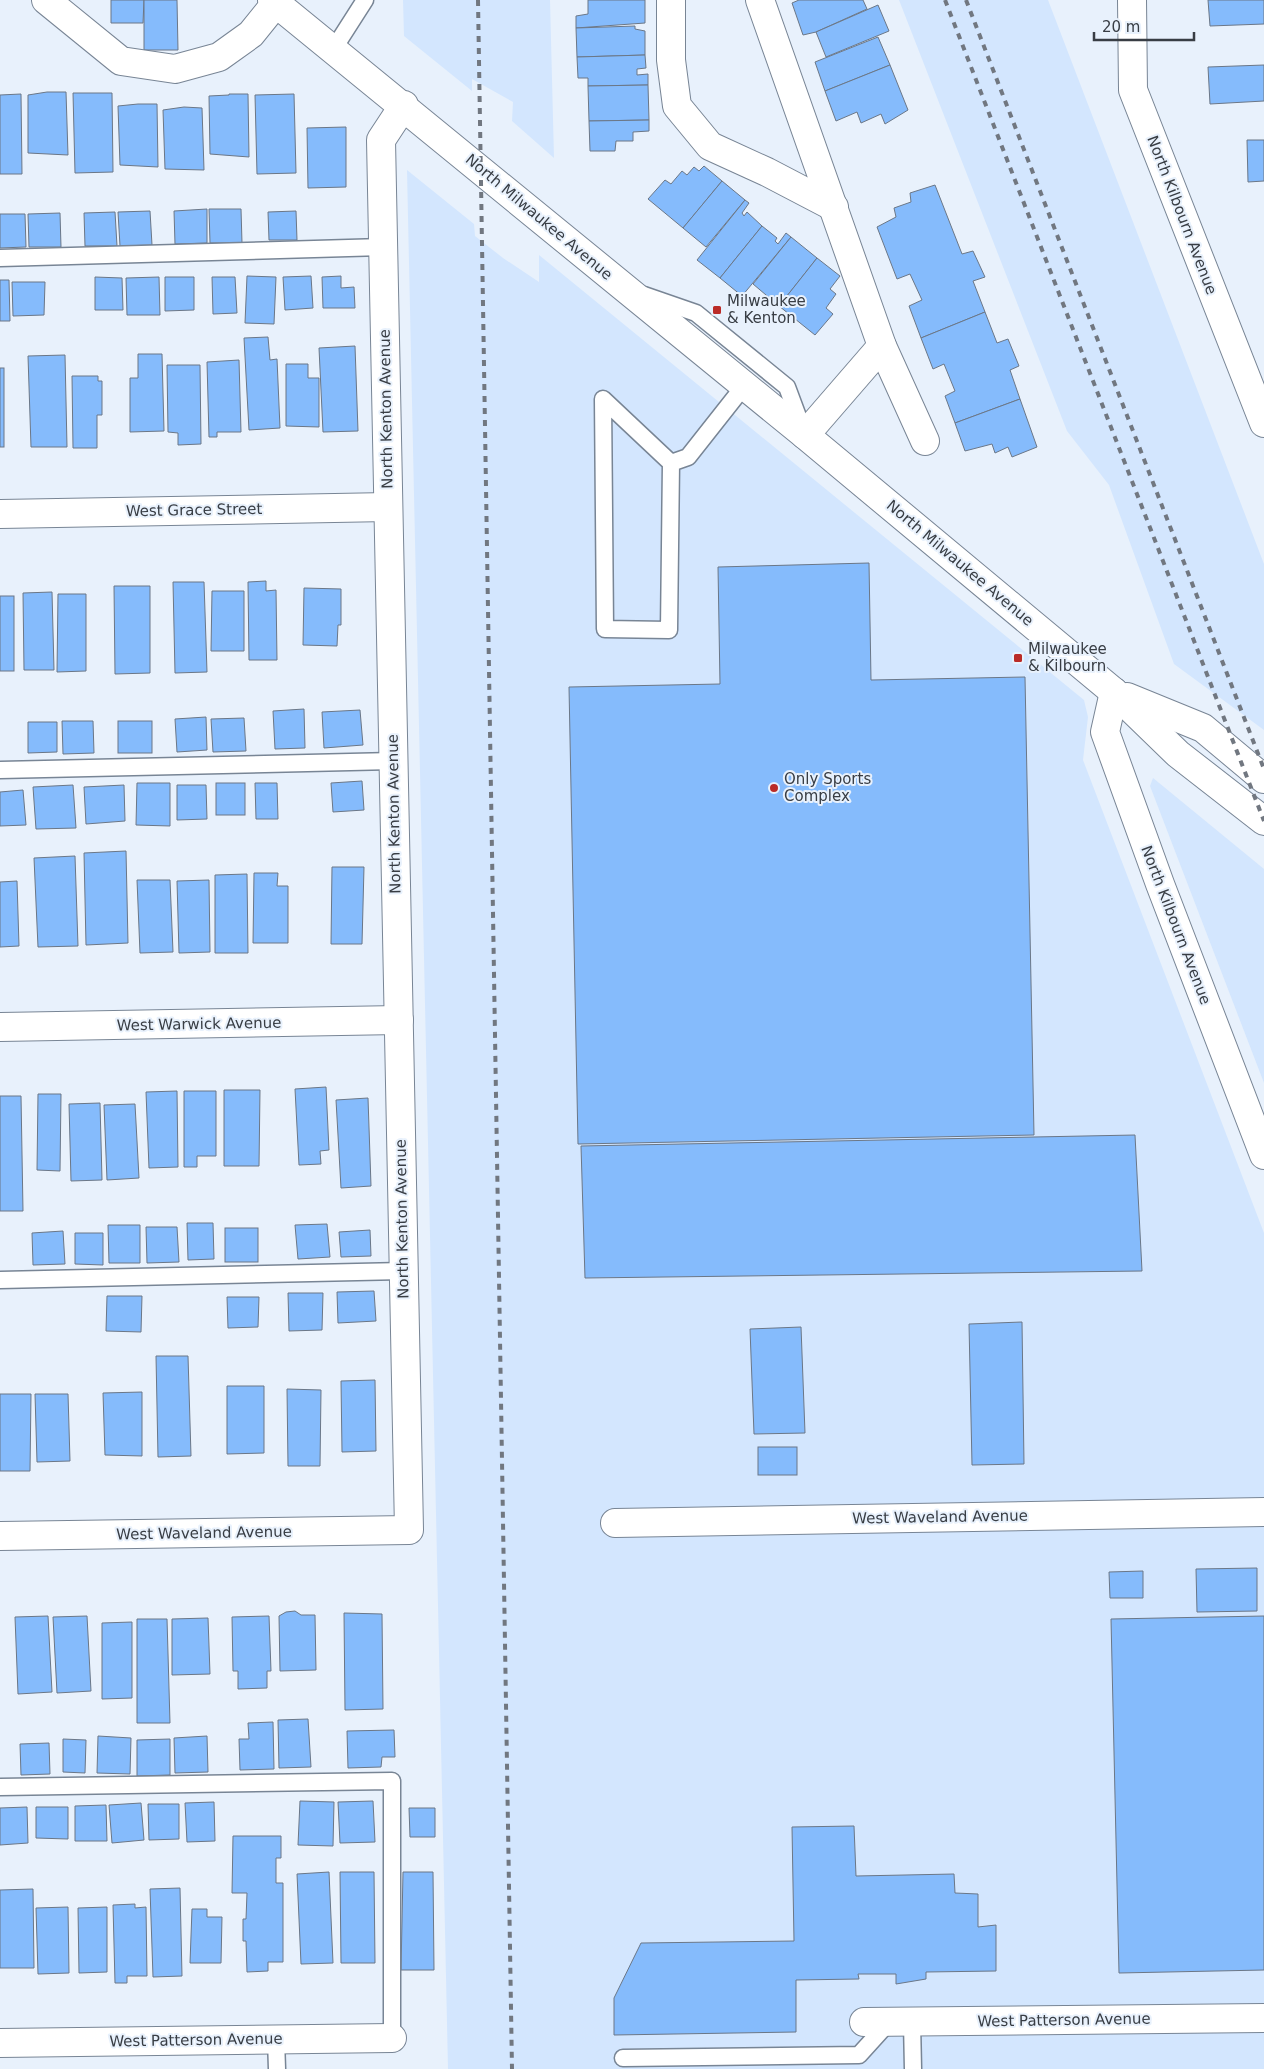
<svg xmlns="http://www.w3.org/2000/svg" width="1264" height="2069" font-family="'DejaVu Sans',sans-serif">
<rect width="100%" height="100%" fill="#e8f1fc"/>
<!-- built -->
<g fill="#d3e6fe">
<polygon points="403,0 550,0 554,158 512,121 513,102 472,79 472,91 404,36"/>
<polygon points="899,0 1048,0 1264,564 1264,730 1174,664 1109,485 1067,431"/>
<polygon points="407,170 474,224 475,236 503,258 539,282 539,255 1084,700 1088,717 1083,760 1264,1233 1264,2069 448,2069"/>
<polygon points="1153,778 1264,869 1264,1083 1150,786"/>
</g>
<!-- building -->
<g fill="#85bbfc" stroke="#6b7787">
<polygon points="111,0 144,0 143,23 111,23"/>
<polygon points="144,0 177,0 178,50 144,50"/>
<polygon points="588,0 645,0 645,23 576,28 576,16 588,14"/>
<polygon points="799,0 863,0 867,9 816,32 803,35 792,3"/>
<polygon points="1208,0 1264,0 1264,24 1210,26"/>
<polygon points="878,5 889,31 826,57 816,32"/>
<polygon points="635,26 635,29 645,31 645,55 577,57 576,28"/>
<polygon points="878,37 890,65 825,91 815,62"/>
<polygon points="645,55 646,68 637,69 637,75 648,74 648,85 588,86 588,78 578,78 577,57"/>
<polygon points="890,65 908,110 885,124 881,114 861,123 857,112 836,121 825,91"/>
<polygon points="1264,65 1264,101 1210,104 1208,67"/>
<polygon points="648,85 649,120 589,121 588,86"/>
<polygon points="47,92 66,92 68,155 28,153 28,95"/>
<polygon points="73,93 112,93 113,172 75,173"/>
<polygon points="21,94 22,174 0,174 0,95"/>
<polygon points="229,94 248,94 249,157 210,154 209,96 229,95"/>
<polygon points="294,94 296,173 257,174 255,95"/>
<polygon points="138,104 157,104 158,167 120,165 118,106"/>
<polygon points="184,107 202,108 204,170 165,169 163,110"/>
<polygon points="649,120 649,131 633,132 633,141 616,141 615,151 590,151 589,121"/>
<polygon points="346,127 346,187 308,188 307,128"/>
<polygon points="1247,140 1264,140 1264,181 1248,182"/>
<polygon points="704,166 722,181 683,228 648,199 665,180 671,184 682,171 687,175 694,167 699,171"/>
<polygon points="722,181 745,200 706,247 683,228"/>
<polygon points="935,185 962,254 973,251 985,277 973,281 985,312 921,338 909,306 922,300 910,274 897,279 877,227 896,217 894,208 911,202 910,193"/>
<polygon points="745,200 749,203 742,213 744,216 747,212 762,226 720,278 697,260"/>
<polygon points="207,209 207,243 175,244 174,211"/>
<polygon points="209,209 241,209 242,243 210,243"/>
<polygon points="150,211 152,245 120,246 118,212"/>
<polygon points="296,211 297,240 269,240 268,212"/>
<polygon points="115,212 117,246 85,246 84,213"/>
<polygon points="60,213 61,247 29,247 28,214"/>
<polygon points="0,214 25,214 26,247 0,248"/>
<polygon points="762,226 777,238 775,241 778,244 786,233 791,237 742,296 720,278"/>
<polygon points="791,237 817,258 779,306 753,284"/>
<polygon points="817,258 840,276 830,289 836,294 826,308 833,314 815,335 779,306"/>
<polygon points="247,276 276,277 274,324 245,323"/>
<polygon points="311,276 313,308 285,310 283,277"/>
<polygon points="341,276 341,288 354,287 355,308 323,308 322,277"/>
<polygon points="95,277 122,278 123,310 95,310"/>
<polygon points="159,277 160,315 127,315 126,278"/>
<polygon points="165,277 194,277 194,310 165,311"/>
<polygon points="212,277 235,277 237,313 213,314"/>
<polygon points="0,280 9,280 10,321 0,321"/>
<polygon points="12,282 45,282 44,315 13,316"/>
<polygon points="985,312 997,343 1008,339 1019,366 1010,370 1020,399 955,423 945,396 955,391 944,364 933,369 921,338"/>
<polygon points="268,337 270,360 277,359 280,428 249,430 244,338"/>
<polygon points="355,346 358,431 323,432 319,348"/>
<polygon points="138,354 162,354 164,431 130,432 130,378 138,378"/>
<polygon points="65,355 67,447 31,447 28,356"/>
<polygon points="239,360 241,432 217,432 217,437 209,437 207,362"/>
<polygon points="286,364 308,364 308,378 319,378 319,427 286,426"/>
<polygon points="167,365 200,365 201,444 178,445 178,433 168,432"/>
<rect x="0" y="368" width="4" height="79"/>
<polygon points="72,376 98,376 98,381 102,381 102,415 97,415 97,448 73,448"/>
<polygon points="1020,399 1037,447 1012,457 1008,447 995,453 992,444 965,451 955,423"/>
<polygon points="869,563 871,680 1025,677 1034,1135 578,1144 569,687 720,684 718,567"/>
<polygon points="266,581 266,591 276,590 277,660 249,660 248,582"/>
<polygon points="173,582 204,582 207,672 175,673"/>
<polygon points="114,586 150,586 150,673 115,674"/>
<polygon points="304,588 341,589 341,625 338,625 337,646 303,645"/>
<polygon points="212,591 244,591 244,651 211,651"/>
<polygon points="52,592 54,670 24,670 23,593"/>
<polygon points="58,594 86,594 86,671 57,672"/>
<rect x="0" y="596" width="14" height="75"/>
<polygon points="304,709 305,748 275,749 273,711"/>
<polygon points="360,710 363,745 324,748 322,712"/>
<polygon points="206,717 207,750 177,752 175,719"/>
<polygon points="244,718 246,751 213,752 211,719"/>
<polygon points="62,721 93,721 94,753 63,754"/>
<rect x="118" y="721" width="34" height="32"/>
<polygon points="28,722 57,722 57,752 28,753"/>
<polygon points="362,781 364,810 333,812 331,783"/>
<polygon points="137,783 170,783 170,826 136,825"/>
<rect x="216" y="783" width="29" height="32"/>
<polygon points="255,783 277,783 278,819 256,819"/>
<polygon points="73,785 76,828 36,829 33,787"/>
<polygon points="124,785 125,821 86,824 84,787"/>
<polygon points="177,785 206,785 207,819 177,820"/>
<polygon points="23,790 26,825 0,826 0,792"/>
<polygon points="126,851 128,943 86,945 84,853"/>
<polygon points="75,856 78,946 38,947 34,858"/>
<polygon points="332,867 364,867 362,944 331,944"/>
<polygon points="254,873 278,873 277,886 288,886 288,943 253,943"/>
<polygon points="247,874 248,953 215,953 215,875"/>
<polygon points="137,880 170,880 173,952 140,953"/>
<polygon points="209,880 210,952 179,953 177,881"/>
<polygon points="17,881 19,946 0,947 0,882"/>
<polygon points="326,1087 329,1150 320,1151 321,1164 299,1165 295,1089"/>
<polygon points="224,1090 260,1090 259,1166 224,1166"/>
<polygon points="177,1091 178,1167 149,1168 146,1092"/>
<polygon points="184,1091 216,1091 216,1156 197,1156 197,1167 184,1167"/>
<polygon points="38,1094 61,1094 60,1171 37,1170"/>
<polygon points="0,1096 21,1096 23,1211 0,1211"/>
<polygon points="368,1098 371,1186 341,1188 336,1100"/>
<polygon points="100,1103 102,1180 71,1181 69,1104"/>
<polygon points="135,1104 139,1178 107,1180 104,1105"/>
<polygon points="1135,1135 1142,1271 585,1278 581,1146"/>
<polygon points="187,1223 213,1223 214,1259 188,1260"/>
<polygon points="327,1224 330,1257 298,1259 295,1225"/>
<polygon points="108,1225 140,1225 140,1263 109,1263"/>
<polygon points="146,1227 177,1227 179,1262 147,1263"/>
<rect x="225" y="1228" width="33" height="34"/>
<polygon points="370,1230 371,1256 341,1257 339,1232"/>
<polygon points="63,1231 65,1264 33,1265 32,1233"/>
<polygon points="75,1233 103,1233 103,1265 75,1264"/>
<polygon points="374,1291 376,1321 338,1323 337,1292"/>
<polygon points="288,1293 323,1293 322,1330 289,1331"/>
<polygon points="107,1296 142,1296 141,1332 106,1331"/>
<polygon points="227,1297 259,1297 258,1327 228,1328"/>
<polygon points="1022,1322 1024,1464 972,1465 969,1324"/>
<polygon points="801,1327 805,1433 754,1434 750,1329"/>
<polygon points="156,1356 188,1356 191,1456 158,1457"/>
<polygon points="375,1380 376,1451 342,1452 341,1381"/>
<polygon points="227,1386 264,1386 264,1453 227,1454"/>
<polygon points="287,1389 321,1390 320,1466 288,1466"/>
<polygon points="142,1392 142,1456 105,1455 103,1393"/>
<polygon points="0,1394 31,1394 30,1471 0,1471"/>
<polygon points="35,1394 68,1394 70,1461 37,1462"/>
<rect x="758" y="1447" width="39" height="28"/>
<polygon points="1257,1568 1257,1611 1197,1612 1196,1569"/>
<polygon points="1143,1571 1143,1598 1110,1598 1109,1572"/>
<polygon points="295,1611 301,1615 315,1615 316,1670 280,1671 279,1616 286,1612"/>
<polygon points="344,1613 382,1614 383,1709 345,1710"/>
<polygon points="48,1616 52,1692 18,1694 15,1617"/>
<polygon points="87,1616 91,1691 57,1693 53,1617"/>
<polygon points="269,1616 271,1671 267,1671 267,1688 238,1689 238,1671 233,1671 232,1617"/>
<polygon points="1264,1616 1264,1970 1119,1973 1111,1619"/>
<polygon points="208,1618 210,1674 172,1675 172,1619"/>
<polygon points="137,1619 167,1619 170,1723 137,1723"/>
<polygon points="132,1622 132,1698 102,1699 102,1623"/>
<polygon points="308,1719 311,1767 279,1768 278,1720"/>
<polygon points="273,1722 274,1769 240,1770 239,1739 249,1739 248,1723"/>
<polygon points="394,1730 395,1757 382,1757 381,1767 348,1768 347,1731"/>
<polygon points="98,1736 131,1738 130,1774 97,1773"/>
<polygon points="207,1736 208,1772 175,1773 174,1738"/>
<polygon points="63,1739 86,1740 85,1773 63,1772"/>
<polygon points="170,1739 170,1775 137,1776 137,1740"/>
<polygon points="49,1743 50,1774 21,1775 20,1744"/>
<polygon points="300,1801 334,1802 333,1846 298,1845"/>
<polygon points="373,1801 375,1842 340,1843 338,1802"/>
<polygon points="214,1802 215,1841 187,1842 185,1803"/>
<polygon points="141,1803 144,1840 112,1843 109,1805"/>
<polygon points="148,1804 179,1804 179,1839 149,1840"/>
<polygon points="106,1805 107,1841 75,1841 75,1806"/>
<polygon points="27,1807 28,1843 0,1845 0,1808"/>
<polygon points="36,1807 68,1807 68,1839 36,1838"/>
<polygon points="409,1808 435,1808 435,1837 410,1837"/>
<polygon points="854,1826 856,1876 954,1874 955,1893 978,1894 978,1927 996,1925 996,1971 926,1972 926,1979 896,1984 896,1974 858,1974 859,1979 796,1980 796,2032 614,2035 614,1998 641,1943 794,1941 792,1827"/>
<polygon points="233,1836 281,1836 281,1858 276,1858 276,1883 283,1883 283,1962 268,1962 268,1971 247,1972 246,1941 243,1941 243,1919 246,1919 247,1893 232,1893"/>
<polygon points="329,1872 333,1963 301,1964 297,1874"/>
<polygon points="340,1872 374,1872 375,1963 341,1963"/>
<polygon points="403,1872 433,1872 434,1970 401,1970"/>
<polygon points="180,1888 182,1976 153,1977 150,1889"/>
<polygon points="33,1889 34,1968 0,1968 0,1890"/>
<polygon points="135,1904 135,1908 146,1907 147,1976 127,1976 127,1983 115,1983 113,1905"/>
<polygon points="68,1907 69,1973 38,1974 36,1908"/>
<polygon points="107,1907 107,1972 79,1973 78,1908"/>
<polygon points="192,1909 207,1909 207,1917 222,1917 221,1963 190,1963"/>
</g>
<g fill="none" stroke-linecap="round" stroke-linejoin="round">
<defs>
<g id="service">
<polyline points="333,50 365,0"/>
<polyline points="0,258 383,247"/>
<polyline points="644,295 696,313 787,387 803,430"/>
<polyline points="671,463 603,399 605,629 669,630 671,463 688,457 744,386"/>
<polyline points="0,770 393,761"/>
<polyline points="0,1280 403,1271"/>
<polyline points="0,1787 392,1781 392,2038"/>
<polyline points="912,2022 913,2069"/>
<polyline points="276,2039 277,2069"/>
<polyline points="623,2058 859,2055 889,2022"/>
</g>
<g id="minor">
<polyline points="46,0 121,61 175,69 219,57 251,34 276,3"/>
<polyline points="671,0 671,60 677,106 710,146 767,172 834,207"/>
<polyline points="760,0 882,346 925,441"/>
<polyline points="1132,0 1133,90 1264,423"/>
<polyline points="805,435 882,346"/>
<polyline points="0,514 388,507"/>
<polyline points="1114,692 1105,732 1160,884 1264,1155"/>
<polyline points="0,1027 399,1020"/>
<polyline points="615,1523 1264,1512"/>
<polyline points="0,1536 409,1530 381,140 404,105"/>
<polyline points="864,2022 1264,2018"/>
<polyline points="0,2043 392,2038"/>
</g>
<g id="secondary">
<polyline points="272,0 805,435 1114,692 1178,754 1264,821"/>
<polyline points="1127,697 1203,728 1264,779"/>
</g>
</defs>
<!-- service casing -->
<use href="#service" stroke="#788595" stroke-width="19"/>
<!-- minor casing -->
<use href="#minor" stroke="#788595" stroke-width="30"/>
<!-- secondary casing -->
<use href="#secondary" stroke="#788595" stroke-width="30"/>
<!-- service -->
<use href="#service" stroke="#fff" stroke-width="16"/>
<!-- minor -->
<use href="#minor" stroke="#fff" stroke-width="28"/>
<!-- secondary -->
<use href="#secondary" stroke="#fff" stroke-width="28"/>
<!-- rail -->
<g stroke="#717780" stroke-width="4" stroke-dasharray="6 6" stroke-linecap="butt">
<polyline points="478,0 512,2069"/>
<polyline points="945,0 1264,821"/>
<polyline points="966,0 1264,769"/>
</g>
</g>
<!-- markers -->
<g fill="#ba2b27" stroke="#e8f1fc" stroke-width="2">
<rect x="712" y="305" width="10" height="10" rx="2.5"/>
<rect x="1013" y="653" width="10" height="10" rx="2.5"/>
<circle cx="774" cy="788" r="5"/>
</g>
<g text-anchor="middle" stroke-width="4" stroke-linejoin="round" paint-order="stroke">
<!-- street labels -->
<g font-size="15" fill="#383d44" stroke="#e8f1fc">
<text transform="translate(1182 215) rotate(69)" y="5">North Kilbourn Avenue</text>
<text transform="translate(539 217) rotate(40)" y="5">North Milwaukee Avenue</text>
<text transform="translate(386 409) rotate(-91)" y="5">North Kenton Avenue</text>
<text transform="translate(194 510) rotate(-1)" y="5">West Grace Street</text>
<text transform="translate(960 563) rotate(40)" y="5">North Milwaukee Avenue</text>
<text transform="translate(394 814) rotate(-91)" y="5">North Kenton Avenue</text>
<text transform="translate(1176 925) rotate(69)" y="5">North Kilbourn Avenue</text>
<text transform="translate(199 1024) rotate(-1)" y="5">West Warwick Avenue</text>
<text transform="translate(402 1219) rotate(-91)" y="5">North Kenton Avenue</text>
<text transform="translate(940 1517) rotate(-1)" y="5">West Waveland Avenue</text>
<text transform="translate(204 1533) rotate(-1)" y="5">West Waveland Avenue</text>
<text transform="translate(1064 2020) rotate(-1)" y="5">West Patterson Avenue</text>
<text transform="translate(196 2040) rotate(-1)" y="5">West Patterson Avenue</text>
</g>
<!-- poi labels -->
<g font-size="15" fill="#383d44" stroke="#e8f1fc" text-anchor="start">
<text x="727" y="306">Milwaukee<tspan x="727" dy="17">&amp; Kenton</tspan></text>
<text x="1028" y="654">Milwaukee<tspan x="1028" dy="17">&amp; Kilbourn</tspan></text>
<text x="784" y="784">Only Sports<tspan x="784" dy="17">Complex</tspan></text>
</g>
</g>
<!-- scale -->
<path d="M1094 32v8h100v-8" fill="none" stroke="#383d44" stroke-width="2.5"/>
<text x="1102" y="32" font-size="15" fill="#383d44" stroke="#e8f1fc" stroke-width="4" paint-order="stroke">20 m</text>
</svg>
